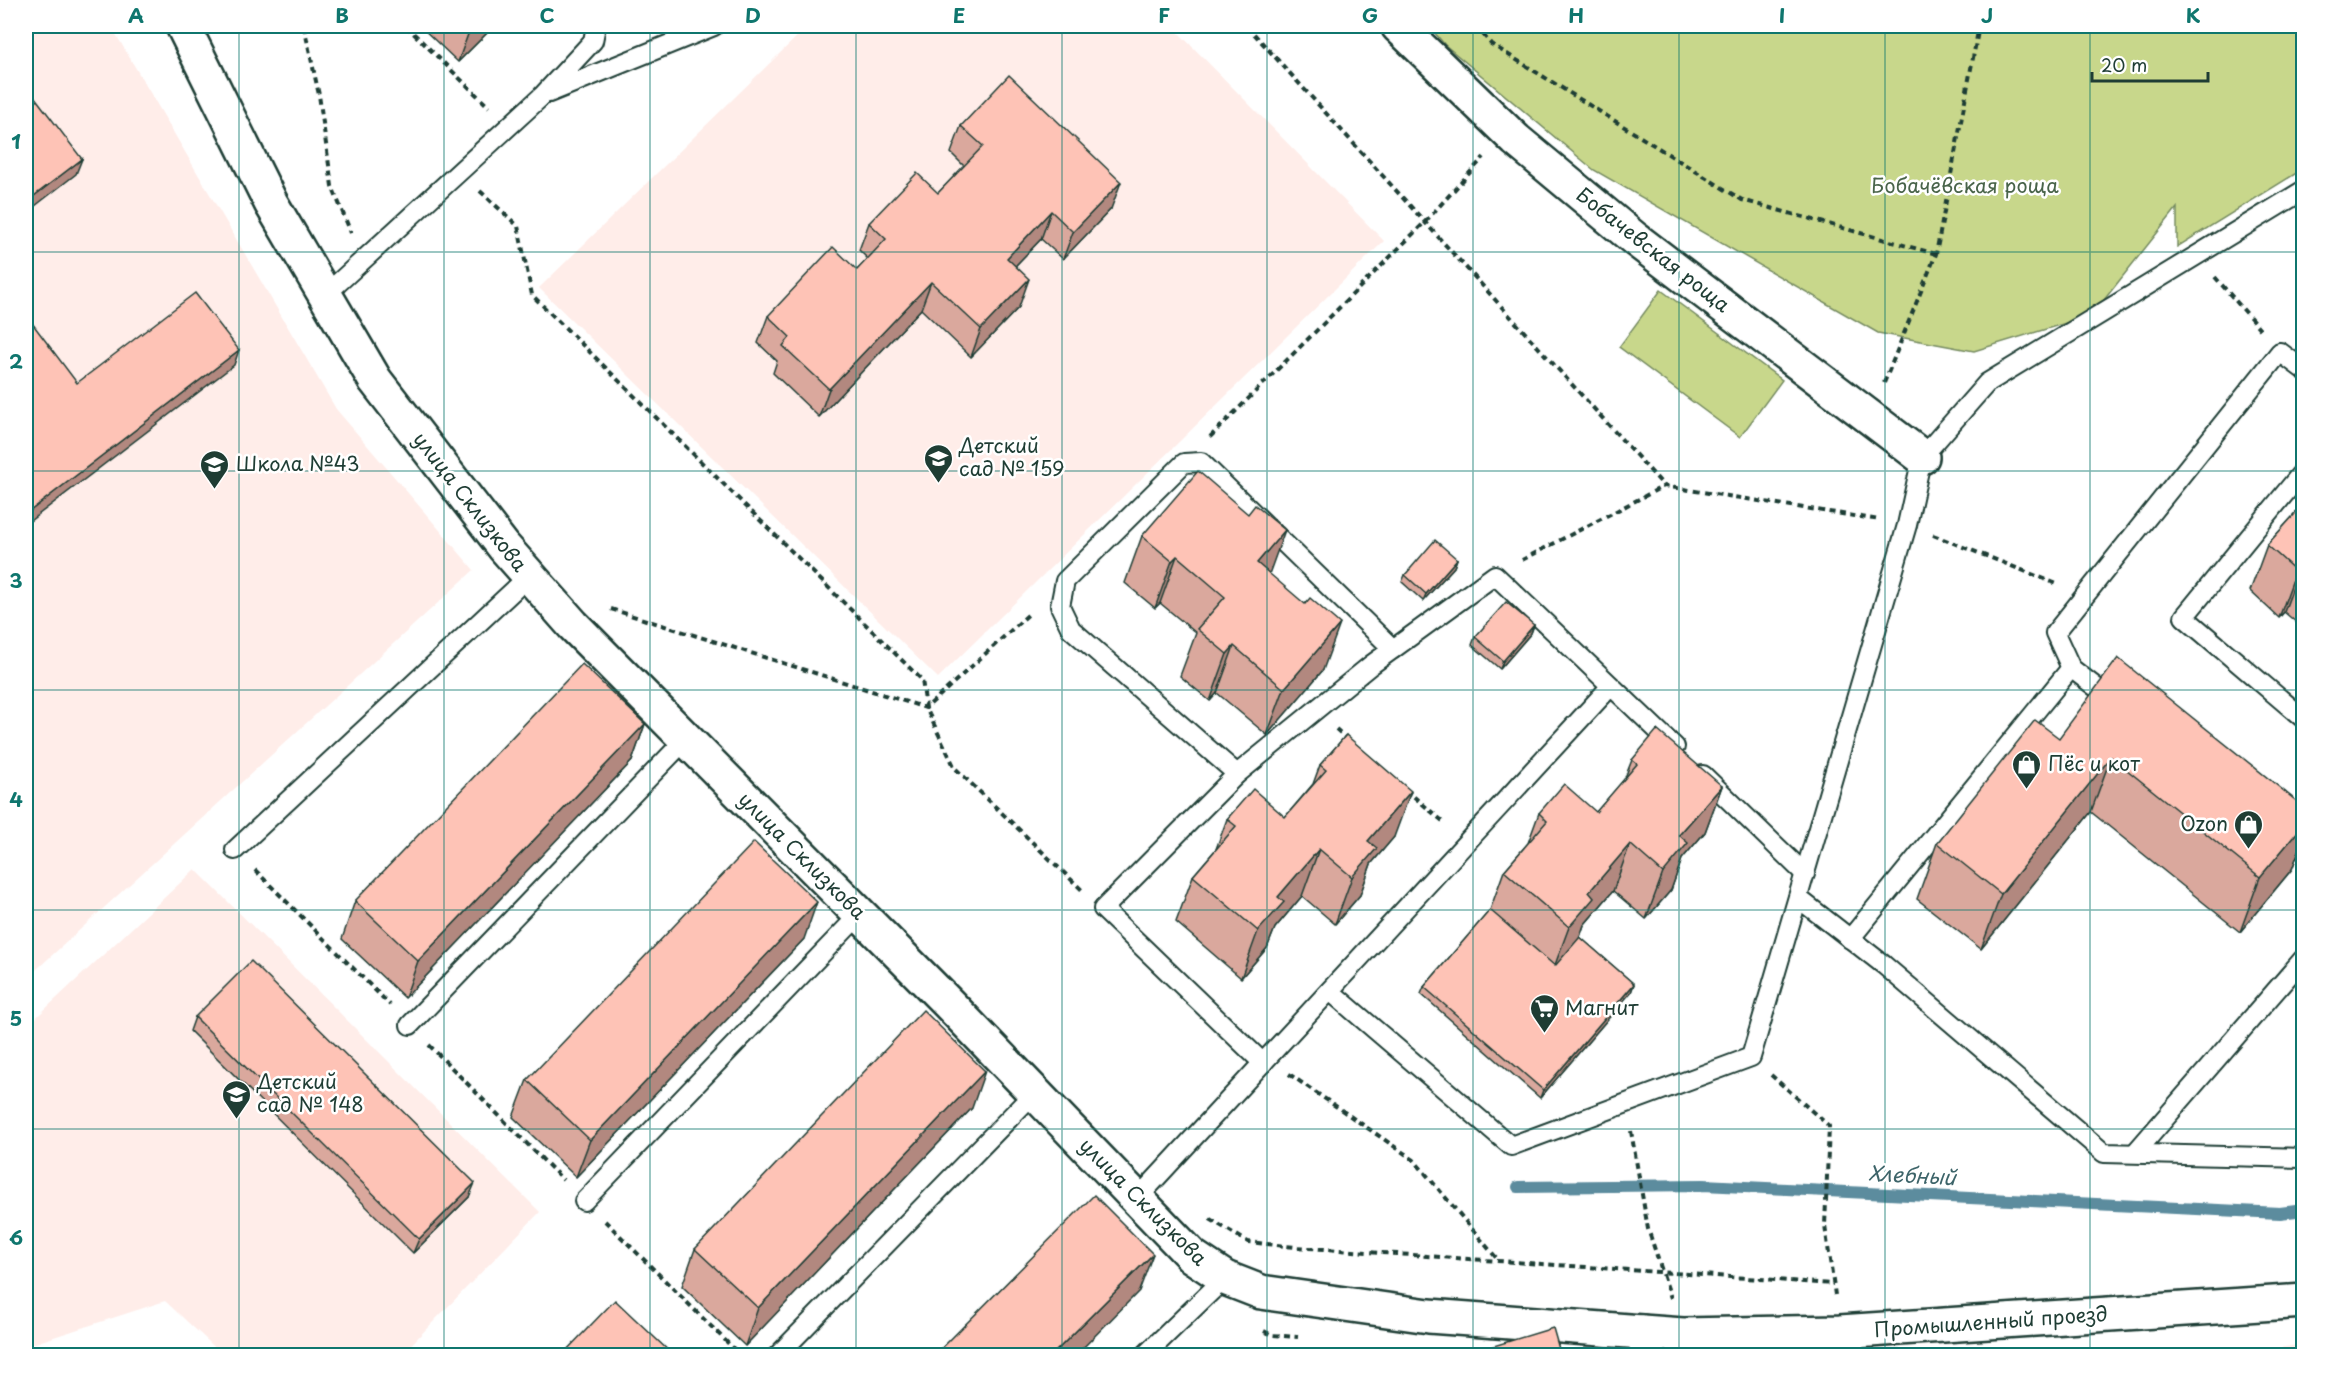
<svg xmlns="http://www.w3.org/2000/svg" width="2329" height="1381" font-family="'Playpen Sans',sans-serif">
<rect width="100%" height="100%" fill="#fff"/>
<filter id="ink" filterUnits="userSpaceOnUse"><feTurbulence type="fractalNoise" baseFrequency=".0167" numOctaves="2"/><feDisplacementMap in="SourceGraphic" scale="12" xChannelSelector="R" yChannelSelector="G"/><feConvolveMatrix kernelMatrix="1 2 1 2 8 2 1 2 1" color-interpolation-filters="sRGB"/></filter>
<g filter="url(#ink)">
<!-- built -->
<g fill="#ffede9">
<polygon points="26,26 111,26 336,409 474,570 26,979"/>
<polygon points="808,26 1172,26 1384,241 938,678 539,288"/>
<polygon points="195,869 540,1212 401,1355 223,1355 165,1301 26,1346 26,1027"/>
<polygon points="2303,1344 2303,1355 2237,1355"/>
</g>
<!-- green -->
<g fill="#c8d78b" stroke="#748a60" stroke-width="1.5">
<polygon points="1429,26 2303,26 2303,169 2177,247 2177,208 2092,315 1974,351 1878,333 1594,170 1445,45"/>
<polygon points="1661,290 1782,380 1740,437 1619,347"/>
</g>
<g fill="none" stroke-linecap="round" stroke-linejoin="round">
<!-- stream -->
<polyline stroke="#5c8c9e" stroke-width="12" points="1518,1187 1703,1185 2280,1213 2304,1210"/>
<defs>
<g id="lane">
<polyline points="549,93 714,26"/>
<polyline points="325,295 542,96 593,41 596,26"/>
<polyline points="2304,470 2184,617 2304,719"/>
<polyline points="2115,702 2071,668 2055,633 2280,352 2304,370"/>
<polyline points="1237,774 1071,629 1060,606 1065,581 1184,463 1201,462 1393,649"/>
<polyline points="1703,775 1805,874"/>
<polyline points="2281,832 2304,850"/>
<polyline points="235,850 529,576"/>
<polyline points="1798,898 1884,965 2104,1153 2304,1158"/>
<polyline points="1850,939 2071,668"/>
<polyline points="1330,991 1511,1146 1751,1057 1907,525 1922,457 1987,383 2304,190"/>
<polyline points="410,1025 685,740"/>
<polyline points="1263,1063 1103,909 1237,774 1371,665 1495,575 1675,747"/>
<polyline points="2135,1153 2304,958"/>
<polyline points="1136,1200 1611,686"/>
<polyline points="584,1201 860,914"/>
<polyline points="777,1356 1035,1092"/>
<polyline points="1144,1356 1225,1278"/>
</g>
<g id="street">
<polyline points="1398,26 1516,140 1635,239 1922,457"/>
<polyline points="1642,1332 1683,1335 1840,1332 2304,1301"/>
</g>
<polyline id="secondary" points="183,26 271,203 375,380 504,547 573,625 949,1004 1192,1256 1225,1278 1261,1292 1429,1316 1642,1332 1649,1356"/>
</defs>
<!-- lane casing -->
<use href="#lane" stroke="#1f3d34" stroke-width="22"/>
<!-- street casing -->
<use href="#street" stroke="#1f3d34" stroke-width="38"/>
<!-- secondary casing -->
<use href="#secondary" stroke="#1f3d34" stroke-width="38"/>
<!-- path -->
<g stroke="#1f3d34" stroke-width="4" stroke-dasharray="6 4.5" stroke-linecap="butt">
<polyline points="304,26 319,95 332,186 351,233"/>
<polyline points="406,26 489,107"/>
<polyline points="1247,26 1664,486 1880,520"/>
<polyline points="1476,26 1491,44 1742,200 1936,254"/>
<polyline points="480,191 518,226 532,295 922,680 926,708 955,768 1082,890"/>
<polyline points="2215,277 2261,330"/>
<polyline points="1884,383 1936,254 1979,26"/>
<polyline points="1210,437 1425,222 1484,157"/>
<polyline points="1933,535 2057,584"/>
<polyline points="1522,560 1664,486"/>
<polyline points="611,609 926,708 1031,612"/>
<polyline points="1336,729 1348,740"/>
<polyline points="1406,790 1446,824"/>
<polyline points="255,870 390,1005"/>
<polyline points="429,1045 563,1180"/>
<polyline points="1289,1074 1414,1160 1499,1261"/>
<polyline points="1771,1075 1829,1126 1825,1226 1835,1295"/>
<polyline points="1631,1131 1648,1229 1671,1298"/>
<polyline points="1210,1219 1248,1242 1295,1247 1833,1284"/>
<polyline points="605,1221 741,1356"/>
<polyline points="1264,1331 1272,1335 1298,1337"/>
</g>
<!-- lane -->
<use href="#lane" stroke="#fff" stroke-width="18"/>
<!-- street -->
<use href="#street" stroke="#fff" stroke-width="33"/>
<!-- secondary -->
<use href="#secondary" stroke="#fff" stroke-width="33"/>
</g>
<!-- wall -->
<g fill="#daa89d" stroke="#1f3d34" stroke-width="1.5">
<polygon points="420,26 494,26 458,62"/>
<polygon points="961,126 1111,209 1063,259 1041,239 1015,266 1019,307 971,357 921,309 819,417 773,373 777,361 758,343 768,316 857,270 868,259 859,250 869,223 938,193 964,166 951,153"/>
<polygon points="2304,504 2304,629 2284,612 2279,618 2250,591 2267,545"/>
<polygon points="1142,536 1269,574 1323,670 1267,735 1217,693 1210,701 1180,676 1196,633 1160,603 1155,608 1125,583"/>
<polygon points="1457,559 1454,567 1423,601 1402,582 1405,575"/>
<polygon points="1534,625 1531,633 1500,669 1472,645 1475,637"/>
<polygon points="645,724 632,761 405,998 342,939 355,901"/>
<polygon points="1346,735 1394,837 1371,864 1360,895 1335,924 1302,896 1275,928 1267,948 1241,978 1176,922 1193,876 1216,849 1227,819 1285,817 1313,784 1320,765"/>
<polygon points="2059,738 2304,807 2304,837 2292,869 2240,932 2091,812 1981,949 1917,899 1937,843"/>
<polygon points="1632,760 1722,786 1705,832 1682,859 1671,890 1646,919 1613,891 1584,925 1580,937 1634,984 1631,992 1540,1098 1421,994 1424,987 1490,910 1504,871 1528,843 1539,813 1596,812 1624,780"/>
<polygon points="804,939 576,1177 513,1117 527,1080"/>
<polygon points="195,1017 469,1197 413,1253 190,1031"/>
<polygon points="972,1108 745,1346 682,1286 695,1249"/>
</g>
<!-- shaded-wall -->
<g fill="#b2887f" stroke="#1f3d34" stroke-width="1.5">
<polygon points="471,26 494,26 458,62"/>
<polygon points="82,159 76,174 26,213 26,202"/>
<polygon points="1121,182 1111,209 1063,259 1073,232"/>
<polygon points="1051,211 1041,239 997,285 1007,258"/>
<polygon points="1029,279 1019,307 971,357 981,329"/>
<polygon points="931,282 921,309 819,417 829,389"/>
<polygon points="239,350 234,365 26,524 26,514"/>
<polygon points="1285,530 1268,577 1257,563"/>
<polygon points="1177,556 1160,603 1155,608 1172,561"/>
<polygon points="1457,559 1454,567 1423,601 1426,594"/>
<polygon points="2301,566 2284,612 2279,618 2296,571"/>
<polygon points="1340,624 1323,670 1267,735 1284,689"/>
<polygon points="1534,625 1531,633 1500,669 1503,661"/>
<polygon points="1234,646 1217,693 1210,701 1227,654"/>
<polygon points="645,724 632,761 405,998 418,961"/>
<polygon points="2111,757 2091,812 1981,949 2001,894"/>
<polygon points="1722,786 1705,832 1682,859 1671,890 1646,919 1663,873 1679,835"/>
<polygon points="1411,791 1394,837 1371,864 1360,895 1335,924 1352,877 1368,841"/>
<polygon points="2304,824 2304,837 2292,869 2240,932 2260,877"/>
<polygon points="1630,844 1613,891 1584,925 1577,945 1552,973 1569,927 1589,892"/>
<polygon points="1319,849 1302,896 1275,928 1267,948 1241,978 1258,931 1278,897"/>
<polygon points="817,902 804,939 576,1177 590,1140"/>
<polygon points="1634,984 1631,992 1540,1098 1543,1090"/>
<polygon points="985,1071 972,1108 745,1346 758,1308"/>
<polygon points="475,1183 469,1197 413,1253 419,1239"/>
<polygon points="1153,1254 1139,1291 1075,1356 1051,1356"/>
</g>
<!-- building -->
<g fill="#fec3b6" stroke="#1f3d34" stroke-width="1.5">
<polygon points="1009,75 1121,182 1073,232 1051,211 1007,258 1029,279 981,329 931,282 829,389 783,346 790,337 768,316 833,247 857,270 886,239 869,223 917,173 938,193 983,146 961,126"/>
<polygon points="34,96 82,159 26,202 26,102"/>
<polygon points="195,293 239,350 26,514 26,315 77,383"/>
<polygon points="1198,471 1248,514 1255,505 1285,530 1257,563 1305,604 1310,598 1340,624 1284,689 1234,646 1227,654 1197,629 1225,597 1177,556 1172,561 1142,536"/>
<polygon points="2304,504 2304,568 2301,566 2296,571 2267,545"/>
<polygon points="1435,540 1457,559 1426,594 1405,575"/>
<polygon points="1506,602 1534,625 1503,661 1475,637"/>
<polygon points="2118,658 2304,807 2304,824 2260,877 2111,757 2001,894 1937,843 2035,720 2059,738"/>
<polygon points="582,664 645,724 418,961 355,901"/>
<polygon points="1657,730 1722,786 1679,835 1688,843 1663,873 1630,844 1589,892 1594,898 1569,927 1504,871 1547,821 1539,813 1564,784 1596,812 1637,764 1632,760"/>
<polygon points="1346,735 1411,791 1368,841 1377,848 1352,877 1319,849 1278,897 1284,902 1258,931 1193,876 1236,826 1227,819 1253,789 1285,817 1326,770 1320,765"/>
<polygon points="754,842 817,902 590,1140 527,1080"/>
<polygon points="1490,910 1555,966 1580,937 1634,984 1543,1090 1424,987"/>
<polygon points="251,961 475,1183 419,1239 195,1017"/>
<polygon points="923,1010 985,1071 758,1308 695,1249"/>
<polygon points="1094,1195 1153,1254 1051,1356 934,1356"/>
<polygon points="615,1300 673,1355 561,1356"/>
<polygon points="1553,1328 1561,1356 1461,1356"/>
</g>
</g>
<!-- grid -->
<path fill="none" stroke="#0f766e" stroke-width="1.5" stroke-opacity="0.55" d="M239 26V1356M444 26V1356M650 26V1356M856 26V1356M1062 26V1356M1267 26V1356M1473 26V1356M1679 26V1356M1885 26V1356M2090 26V1356M26 252H2304M26 471H2304M26 690H2304M26 910H2304M26 1129H2304"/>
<!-- icons -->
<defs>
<symbol id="school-pin" viewBox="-11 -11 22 30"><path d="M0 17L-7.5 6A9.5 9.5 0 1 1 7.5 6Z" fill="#1f3d34" stroke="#fff"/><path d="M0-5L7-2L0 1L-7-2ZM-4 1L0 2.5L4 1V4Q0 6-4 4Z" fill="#fff"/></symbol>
<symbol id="shop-pin" viewBox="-11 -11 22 30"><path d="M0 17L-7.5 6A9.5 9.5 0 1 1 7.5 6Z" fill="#1f3d34" stroke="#fff"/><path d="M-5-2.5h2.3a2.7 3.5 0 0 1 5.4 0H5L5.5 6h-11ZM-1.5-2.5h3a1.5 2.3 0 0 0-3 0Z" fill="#fff"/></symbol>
<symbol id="supermarket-pin" viewBox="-11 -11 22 30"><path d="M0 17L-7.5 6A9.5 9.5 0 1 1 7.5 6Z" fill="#1f3d34" stroke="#fff"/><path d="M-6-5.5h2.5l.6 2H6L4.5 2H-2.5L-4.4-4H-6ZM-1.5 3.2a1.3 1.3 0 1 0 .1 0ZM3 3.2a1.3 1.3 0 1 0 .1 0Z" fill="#fff"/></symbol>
</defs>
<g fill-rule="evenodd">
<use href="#school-pin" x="922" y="442" width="33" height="45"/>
<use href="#school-pin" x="198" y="448" width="33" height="45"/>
<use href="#shop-pin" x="2010" y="748" width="33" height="45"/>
<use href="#shop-pin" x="2232" y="808" width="33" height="45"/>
<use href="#supermarket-pin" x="1528" y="992" width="33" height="45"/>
<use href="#school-pin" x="220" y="1078" width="33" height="45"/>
</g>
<g text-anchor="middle" stroke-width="5" stroke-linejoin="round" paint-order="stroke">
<!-- park labels -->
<g font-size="20" fill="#49644a" stroke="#fff">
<text x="1965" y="193">Бобачёвская роща</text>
</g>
<!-- street labels -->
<g font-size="20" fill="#1f3d34" stroke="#fff">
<text transform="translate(1653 250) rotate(38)" y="7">Бобачевская роща</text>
<text transform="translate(470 502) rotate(52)" y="7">улица Склизкова</text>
<text transform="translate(802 856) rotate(45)" y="7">улица Склизкова</text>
<text transform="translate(1143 1202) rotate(45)" y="7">улица Склизкова</text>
<text transform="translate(1991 1322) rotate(-4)" y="7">Промышленный проезд</text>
</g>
<!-- poi labels -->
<g font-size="20" fill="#1f3d34" stroke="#fff" text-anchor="start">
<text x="959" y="453">Детский<tspan x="959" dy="23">сад № 159</tspan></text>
<text x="236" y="471">Школа №43</text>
<text x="2048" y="771">Пёс и кот</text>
<text x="2228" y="831" text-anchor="end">Ozon</text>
<text x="1565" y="1015">Магнит</text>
<text x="257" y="1089">Детский<tspan x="257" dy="23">сад № 148</tspan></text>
</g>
<!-- water labels -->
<g font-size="21" font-style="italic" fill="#3d6469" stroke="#fff">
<text transform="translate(1912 1176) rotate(3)" y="7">Хлебный</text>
</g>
</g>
<!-- margin -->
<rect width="2329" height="1381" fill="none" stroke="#fff" stroke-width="66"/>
<!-- scale -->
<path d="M2092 72v9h116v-9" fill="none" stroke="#1f3d34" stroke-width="3"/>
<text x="2101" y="72" font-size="18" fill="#1f3d34" stroke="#ffffff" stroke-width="4.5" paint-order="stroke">20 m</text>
<rect x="33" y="33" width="2263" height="1315" fill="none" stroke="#0f766e" stroke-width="2"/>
<g font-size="20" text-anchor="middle" font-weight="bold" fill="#0f766e">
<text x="136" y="23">A</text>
<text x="342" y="23">B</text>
<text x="547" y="23">C</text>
<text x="753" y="23">D</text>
<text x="959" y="23">E</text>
<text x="1164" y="23">F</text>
<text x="1370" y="23">G</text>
<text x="1576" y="23">H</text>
<text x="1782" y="23">I</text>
<text x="1987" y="23">J</text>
<text x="2193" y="23">K</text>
<text x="16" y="149">1</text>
<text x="16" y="369">2</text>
<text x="16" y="588">3</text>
<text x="16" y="807">4</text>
<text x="16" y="1026">5</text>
<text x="16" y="1245">6</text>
</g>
</svg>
